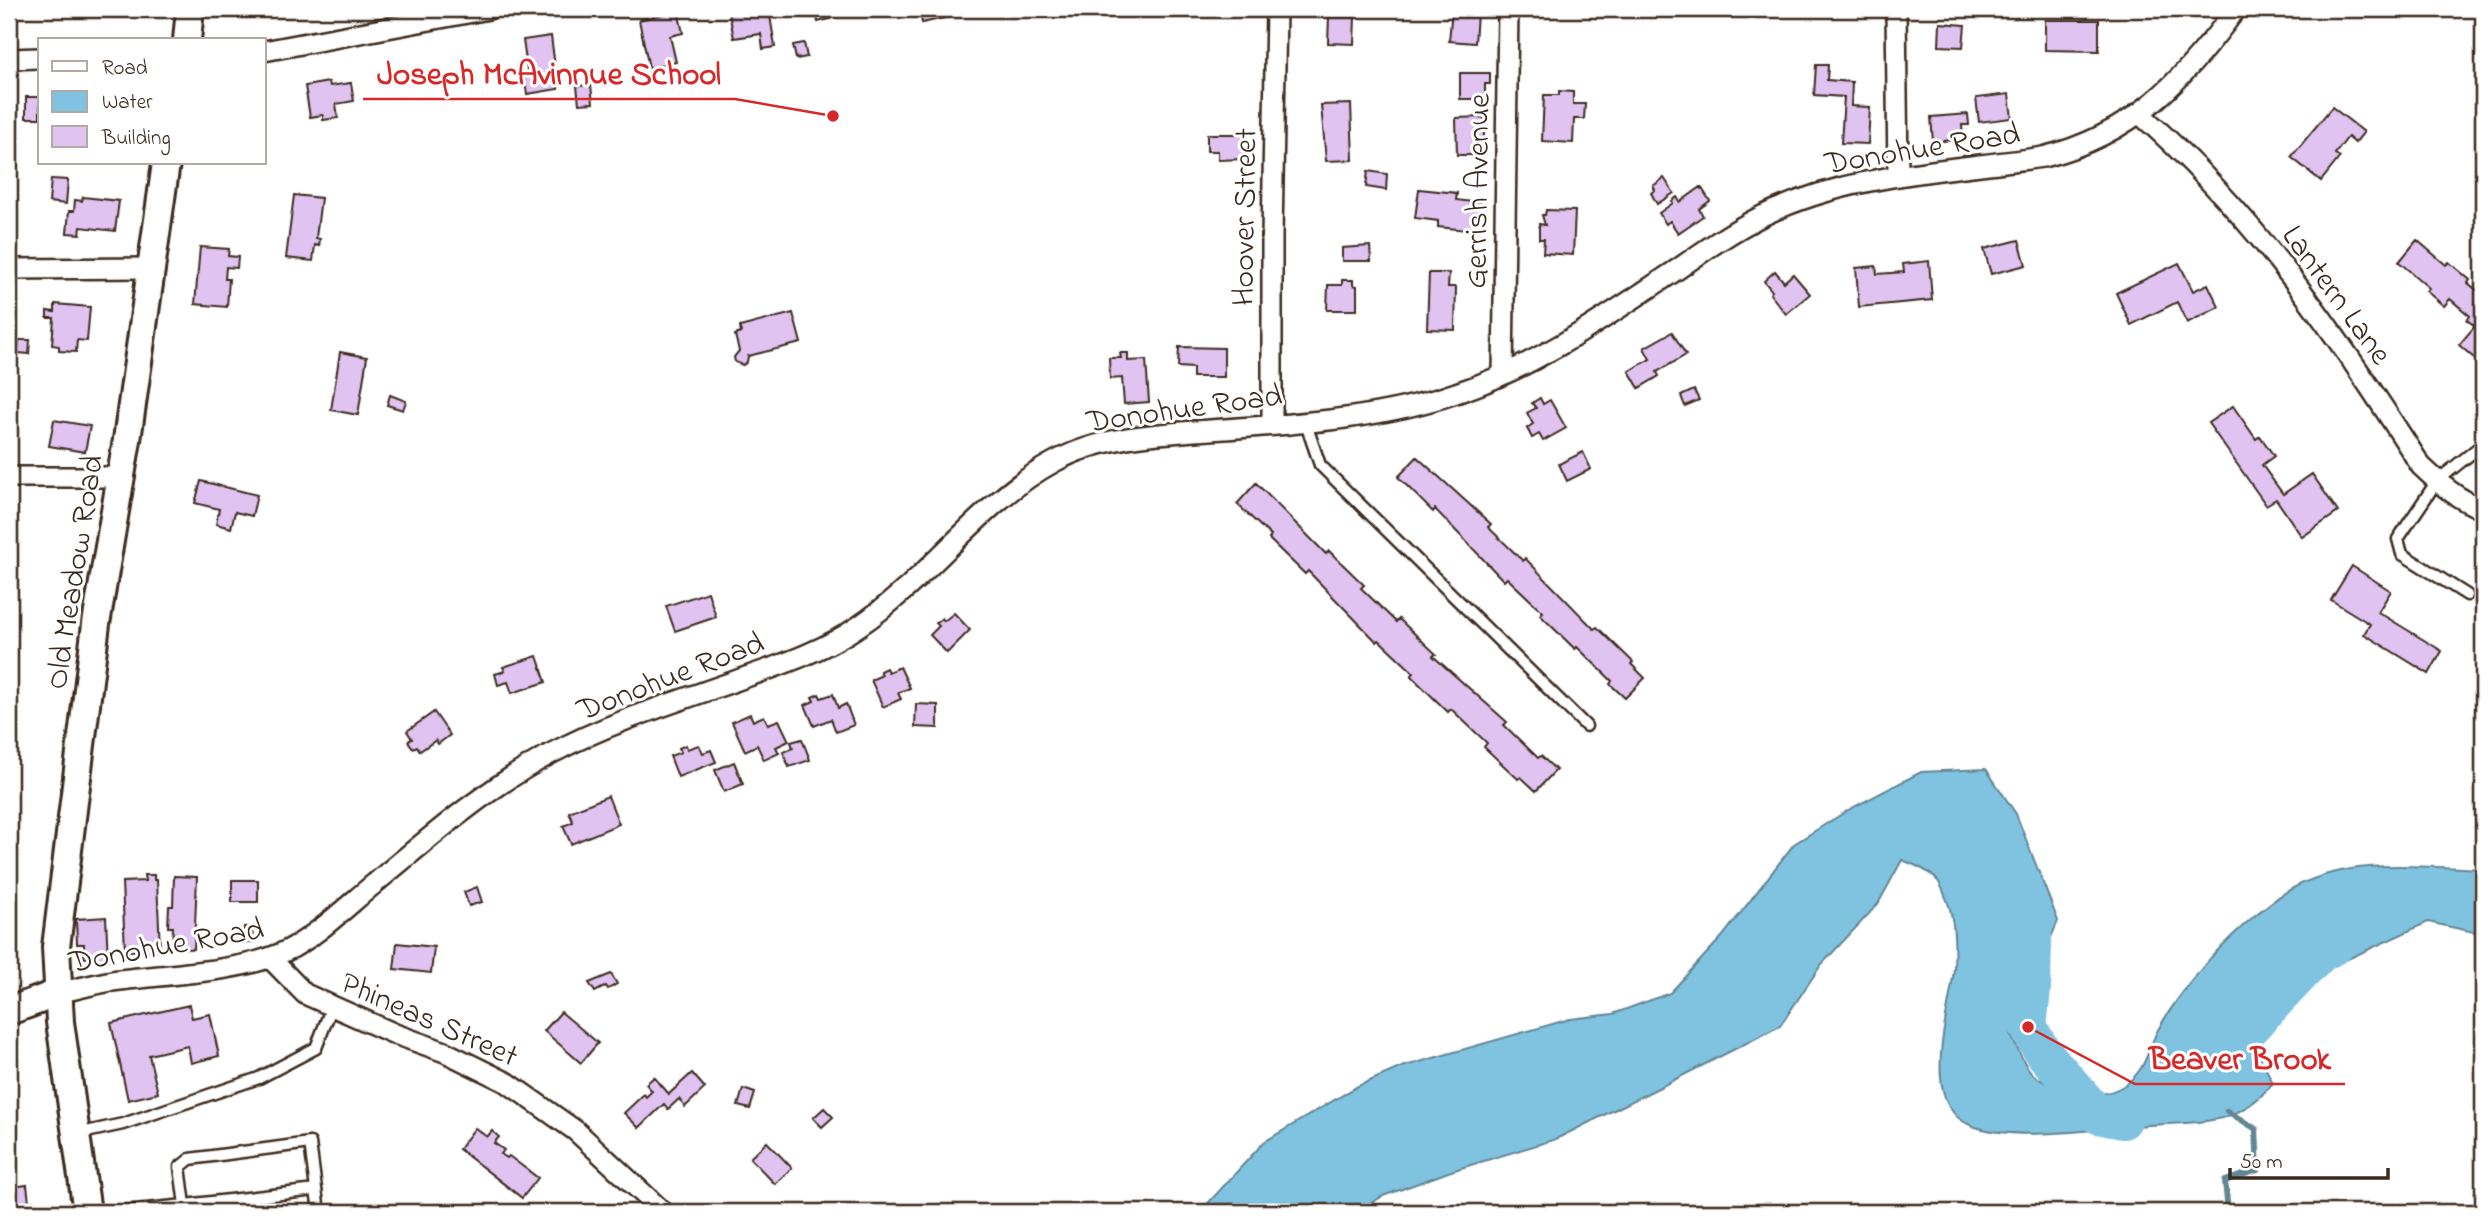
<svg xmlns="http://www.w3.org/2000/svg" width="2492" height="1221" font-family="'Indie Flower',sans-serif">
<rect width="100%" height="100%" fill="#fff"/>
<filter id="ink" filterUnits="userSpaceOnUse"><feTurbulence type="fractalNoise" baseFrequency=".0143" numOctaves="2"/><feDisplacementMap in="SourceGraphic" scale="14" xChannelSelector="R" yChannelSelector="G"/><feConvolveMatrix kernelMatrix="1 2 1 2 8 2 1 2 1" color-interpolation-filters="sRGB"/></filter>
<g filter="url(#ink)">
<!-- water -->
<path fill="#80c3e1" stroke="#648693" stroke-width="2" d="M1986 769 2016 814 2058 921 2010 1034C2017 1046 2024 1067 2034 1075 2063 1099 2115 1105 2139 1071 2148 1059 2151 1041 2159 1028 2171 1007 2187 986 2203 967 2223 942 2267 902 2295 887 2352 857 2421 867 2483 869V934L2428 922 2326 969 2278 981 2255 1004 2248 1032 2273 1083C2237 1127 2201 1121 2149 1125 2101 1128 2013 1143 1970 1125 1917 1102 1951 1010 1954 968 1955 945 1955 921 1947 900 1944 894 1942 886 1938 881 1928 870 1915 865 1902 860L1878 904 1821 965 1780 1026 1670 1082 1556 1139 1451 1171 1383 1196 1356 1212H1200L1264 1142 1358 1086 1402 1067 1570 1019 1613 1014 1670 993 1722 937 1794 844 1850 809 1921 772Z"/>
<g fill="none" stroke-linecap="round" stroke-linejoin="round">
<!-- stream -->
<polyline stroke="#648693" stroke-width="6" points="2227,1111 2256,1129 2258,1170 2225,1181 2228,1212"/>
<!-- river -->
<g stroke="#80c3e1" stroke-width="38">
<polyline points="2033,932 2032,989 2028,1027 2042,1051 2098,1115 2123,1120"/>
<polyline points="2211,1064 2241,1037 2320,954 2337,944"/>
</g>
</g>
<!-- building -->
<g fill="#e0c3f1" stroke="#3b2a1e" stroke-width="2">
<polygon points="751,9 769,9 775,47 763,49 761,34 734,38 729,13"/>
<polygon points="815,9 827,9 830,19 818,22"/>
<polygon points="919,9 952,9 954,16 922,23"/>
<polygon points="1452,9 1469,9 1468,12 1477,13 1475,43 1449,41"/>
<polygon points="678,11 683,33 670,36 676,62 649,68 639,20"/>
<polygon points="1329,16 1355,17 1354,44 1328,43"/>
<polygon points="2045,20 2099,20 2099,51 2045,50"/>
<polygon points="1940,23 1965,25 1963,47 1939,46"/>
<polygon points="551,36 558,89 527,94 524,76 528,76 523,40"/>
<polygon points="804,43 807,57 796,59 793,45"/>
<polygon points="1816,65 1828,65 1827,80 1852,82 1851,106 1870,107 1868,144 1841,143 1844,97 1814,95"/>
<polygon points="1460,73 1490,73 1490,84 1485,84 1485,99 1460,99"/>
<polygon points="329,82 330,86 351,83 354,101 336,104 338,118 323,120 323,115 310,117 305,86"/>
<polygon points="591,85 593,103 579,104 577,86"/>
<polygon points="1559,91 1573,92 1573,104 1585,104 1584,119 1574,119 1573,143 1542,141 1544,95 1559,95"/>
<polygon points="2009,94 2012,118 1979,122 1976,98"/>
<rect x="26" y="97" width="14" height="21"/>
<polygon points="1351,104 1353,160 1326,161 1321,105"/>
<polygon points="2332,107 2364,132 2355,143 2348,137 2335,154 2340,157 2321,181 2291,157"/>
<polygon points="1968,114 1969,125 1962,125 1963,139 1933,142 1931,117"/>
<polygon points="1484,117 1484,155 1457,155 1456,118"/>
<polygon points="1207,134 1245,134 1245,159 1218,160 1218,151 1207,151"/>
<polygon points="1368,171 1387,174 1386,190 1366,187"/>
<polygon points="1664,178 1674,193 1657,204 1651,193 1655,190 1653,186"/>
<polygon points="51,179 68,180 66,204 49,202"/>
<polygon points="1701,187 1710,201 1699,209 1703,216 1678,233 1670,221 1666,224 1659,213 1673,203 1672,201 1677,197 1680,202"/>
<polygon points="1419,189 1457,193 1456,200 1481,203 1477,231 1438,227 1438,221 1415,218"/>
<polygon points="294,195 321,198 316,238 320,239 319,246 315,245 313,261 286,258"/>
<polygon points="83,197 119,201 115,231 81,227 80,234 67,233 69,211 74,211 75,200 82,201"/>
<polygon points="1546,210 1575,211 1573,255 1543,253 1544,239 1539,239 1539,224 1545,225 1542,215 1545,215"/>
<polygon points="2019,240 2026,265 1991,274 1984,249"/>
<polygon points="2417,240 2446,265 2449,262 2470,280 2468,283 2483,295 2483,366 2459,345 2475,326 2467,320 2470,316 2450,299 2444,306 2426,291 2429,288 2399,262"/>
<polygon points="1370,246 1371,261 1342,261 1342,248"/>
<polygon points="200,247 229,249 228,256 238,257 237,268 226,267 225,279 229,279 227,307 195,304"/>
<polygon points="1929,261 1932,300 1859,307 1856,268 1876,266 1877,274 1904,272 1903,264"/>
<polygon points="2179,263 2193,291 2208,284 2219,307 2187,323 2177,302 2131,325 2116,293"/>
<polygon points="1775,271 1784,282 1793,274 1810,294 1786,314 1770,294 1772,291 1764,281"/>
<polygon points="1429,273 1449,273 1448,287 1456,287 1455,330 1427,329"/>
<polygon points="1342,280 1353,280 1353,285 1357,286 1357,310 1327,310 1328,285 1342,285"/>
<polygon points="55,304 90,307 87,341 77,340 76,352 59,351 59,346 52,345 54,318 47,318 47,311 55,312"/>
<polygon points="793,313 801,343 748,356 747,362 743,365 735,362 734,357 739,351 735,335 741,333 740,327"/>
<polygon points="1672,332 1686,355 1657,372 1659,376 1639,388 1629,371 1650,359 1644,348"/>
<polygon points="19,340 30,340 29,354 18,353"/>
<polygon points="1179,347 1224,348 1224,377 1193,377 1193,368 1178,367"/>
<polygon points="340,352 367,357 358,415 331,410"/>
<polygon points="1120,353 1128,353 1128,361 1146,360 1149,402 1124,404 1122,378 1110,379 1109,358 1121,358"/>
<polygon points="1694,390 1699,400 1685,406 1681,396"/>
<polygon points="390,395 406,401 403,410 387,405"/>
<polygon points="1540,398 1543,404 1550,400 1566,428 1543,441 1539,434 1532,438 1527,428 1533,424 1527,413 1536,408 1532,403"/>
<polygon points="2233,406 2256,439 2260,436 2274,456 2262,465 2283,494 2312,474 2338,512 2302,537 2276,499 2266,505 2208,423"/>
<polygon points="54,420 90,426 85,452 49,446"/>
<polygon points="1583,452 1591,469 1567,481 1559,464"/>
<polygon points="1417,457 1491,524 1488,527 1523,561 1525,558 1594,629 1597,627 1633,662 1631,664 1645,678 1625,698 1610,684 1612,681 1577,647 1575,649 1540,615 1543,612 1507,578 1504,581 1435,509 1433,512 1398,477"/>
<polygon points="201,481 257,495 252,516 235,512 231,528 216,524 219,509 195,503"/>
<polygon points="1256,483 1326,554 1329,551 1364,585 1361,588 1396,622 1399,619 1436,654 1433,656 1507,722 1504,725 1538,758 1541,756 1556,770 1536,791 1521,777 1518,779 1484,747 1487,743 1451,709 1448,712 1411,676 1414,673 1379,640 1377,642 1308,571 1305,574 1269,539 1271,536 1237,504"/>
<polygon points="2352,566 2391,591 2378,612 2442,651 2429,674 2364,634 2370,624 2331,600"/>
<polygon points="9,577 9,613 13,613 12,627 9,627"/>
<polygon points="708,592 716,617 675,631 666,606"/>
<polygon points="954,613 970,630 947,653 930,635 939,626 936,623 942,618 944,621"/>
<polygon points="537,656 546,682 512,693 508,682 498,685 495,674 505,671 503,667"/>
<polygon points="900,667 910,688 898,693 901,699 883,707 871,680 882,675 880,671 886,668 888,672"/>
<polygon points="819,694 821,698 833,694 838,708 846,704 854,725 836,732 831,719 814,726 805,705 814,701 812,697"/>
<polygon points="916,704 938,705 938,728 915,727"/>
<polygon points="434,712 450,735 438,744 436,740 420,751 417,746 413,748 408,741 412,739 407,731"/>
<polygon points="750,714 753,721 764,716 768,724 779,720 789,741 776,747 779,753 764,760 757,745 745,751 732,722"/>
<polygon points="802,739 810,760 789,767 783,752 793,748 791,742"/>
<polygon points="686,745 687,749 699,745 703,753 711,750 716,762 678,777 670,756 681,752 679,748"/>
<polygon points="734,762 743,784 724,792 715,770"/>
<polygon points="608,796 619,824 571,844 563,826 573,822 569,812"/>
<polygon points="144,875 154,875 154,880 157,880 160,950 125,951 122,882 145,881"/>
<polygon points="174,876 197,877 194,949 172,948 173,927 168,927 169,906 173,906"/>
<rect x="232" y="880" width="26" height="22"/>
<polygon points="477,887 482,902 469,906 464,892"/>
<polygon points="106,917 108,960 93,960 93,957 84,958 84,944 77,944 76,919"/>
<polygon points="244,927 252,927 253,942 234,943 233,933 244,933"/>
<polygon points="397,943 434,947 431,973 394,969"/>
<polygon points="611,974 617,984 608,989 606,986 595,992 589,983"/>
<polygon points="189,1005 192,1018 210,1014 219,1056 191,1063 188,1046 149,1055 158,1093 128,1100 111,1023"/>
<polygon points="561,1012 598,1043 581,1063 544,1031"/>
<polygon points="692,1073 705,1088 685,1107 679,1099 668,1109 664,1104 639,1128 624,1113 644,1094 646,1097 652,1091 646,1084 654,1077 669,1094"/>
<polygon points="743,1089 755,1093 750,1109 738,1106"/>
<polygon points="824,1108 833,1117 822,1127 813,1118"/>
<polygon points="475,1128 487,1137 492,1131 499,1137 494,1143 504,1150 501,1154 507,1158 509,1156 538,1178 522,1198 459,1149"/>
<polygon points="767,1142 792,1168 775,1184 750,1158"/>
<polygon points="9,1183 12,1183 13,1187 27,1185 29,1202 33,1201 34,1206 30,1207 31,1212 9,1212"/>
</g>
<g fill="none" stroke-linecap="round" stroke-linejoin="round">
<defs>
<g id="lane">
<polyline points="1305,421 1320,465 1586,726"/>
<polyline points="2467,595 2402,554 2398,539 2437,481 2483,444"/>
<polyline points="77,1134 123,1124 259,1078 316,1048 332,1006"/>
<polyline points="185,1205 316,1190"/>
<polyline points="117,1212 185,1205 180,1167 190,1159 310,1143 319,1212"/>
</g>
<g id="street">
<polyline points="1896,9 1898,176"/>
<polyline points="264,51 489,9"/>
<polyline points="9,59 40,58"/>
<path d="M2140 114C2254 214 2340 338 2421 466 2440 484 2458 500 2483 509"/>
<polyline points="9,269 151,268"/>
<polyline points="1503,374 1508,9"/>
<polyline points="1272,425 1272,237 1276,9"/>
<polyline points="9,477 121,477"/>
<polyline points="270,958 305,994 395,1034 445,1052 508,1083 576,1131 663,1212"/>
<path d="M58 993C76 989 94 984 112 981 163 974 241 973 286 951 316 937 348 905 374 884 430 837 488 787 552 753 614 720 683 700 749 676 787 663 826 649 859 626 929 579 981 501 1054 462 1109 432 1176 433 1238 428 1310 423 1387 417 1456 393 1537 367 1608 315 1678 269 1705 250 1732 231 1762 216 1850 173 1948 171 2043 157 2133 135 2183 81 2236 9"/>
</g>
<g id="secondary">
<polyline points="187,40 190,9"/>
<polyline points="9,1011 58,993"/>
<polyline points="87,1212 60,1022 56,947 96,624 127,440 166,163"/>
</g>
</defs>
<!-- lane casing -->
<use href="#lane" stroke="#3b2a1e" stroke-width="15"/>
<!-- street casing -->
<use href="#street" stroke="#3b2a1e" stroke-width="24"/>
<!-- secondary casing -->
<use href="#secondary" stroke="#3b2a1e" stroke-width="32"/>
<!-- lane -->
<use href="#lane" stroke="#fff" stroke-width="10"/>
<!-- street -->
<use href="#street" stroke="#fff" stroke-width="19"/>
<!-- secondary -->
<use href="#secondary" stroke="#fff" stroke-width="26"/>
</g>
</g>
<g text-anchor="middle" stroke-width="6" stroke-linejoin="round" paint-order="stroke">
<!-- street labels -->
<g font-size="32" fill="#3b2a1e" stroke="#fff">
<text transform="translate(1922 147) rotate(-9)" y="11">Donohue Road</text>
<text transform="translate(1476 191) rotate(-89)" y="11">Gerrish Avenue</text>
<text transform="translate(1243 217) rotate(-89)" y="11">Hoover Street</text>
<text transform="translate(2338 294) rotate(54)" y="11">Lantern Lane</text>
<text transform="translate(1184 407) rotate(-8)" y="11">Donohue Road</text>
<text transform="translate(73 572) rotate(-81)" y="11">Old Meadow Road</text>
<text transform="translate(670 675) rotate(-21)" y="11">Donohue Road</text>
<text transform="translate(166 944) rotate(-10)" y="11">Donohue Road</text>
<text transform="translate(430 1018) rotate(24)" y="11">Phineas Street</text>
</g>
</g>
<!-- callouts -->
<path fill="none" stroke="#d62828" stroke-width="2.5" d="M833 116L735 99H363M2028 1027L2135 1084H2345"/>
<g fill="#d62828" stroke="#fff" stroke-width="2.5">
<circle cx="833" cy="116" r="7"/>
<circle cx="2028" cy="1027" r="7"/>
</g>
<g font-size="33" text-anchor="middle" font-weight="bold" fill="#d62828" stroke="#fff" stroke-width="6" stroke-linejoin="round" paint-order="stroke">
<text x="549" y="84">Joseph McAvinnue School</text>
<text x="2240" y="1069">Beaver Brook</text>
</g>
<!-- margin -->
<rect width="2492" height="1221" fill="none" stroke="#fff" stroke-width="35"/>
<rect x="18" y="18" width="2457" height="1186" fill="none" stroke="#3b2a1e" stroke-width="2.5" filter="url(#ink)"/>
<!-- legend -->
<rect x="38" y="38" width="228" height="126" fill="#ffffff" stroke="#b1aaa5" stroke-width="2"/>
<rect x="52" y="61" width="35" height="10" fill="#ffffff" stroke="#b1aaa5" stroke-width="2"/>
<text x="102" y="74" font-size="21" fill="#3b2a1e">Road</text>
<rect x="52" y="91" width="35" height="21" fill="#80c3e1" stroke="#b1aaa5" stroke-width="2"/>
<text x="102" y="108" font-size="21" fill="#3b2a1e">Water</text>
<rect x="52" y="126" width="35" height="21" fill="#e0c3f1" stroke="#b1aaa5" stroke-width="2"/>
<text x="102" y="144" font-size="21" fill="#3b2a1e">Building</text>
<!-- scale -->
<path d="M2230 1168v10h158v-10" fill="none" stroke="#3b2a1e" stroke-width="3.5"/>
<text x="2240" y="1168" font-size="21" fill="#3b2a1e" stroke="#ffffff" stroke-width="5" paint-order="stroke">50 m</text>
</svg>
